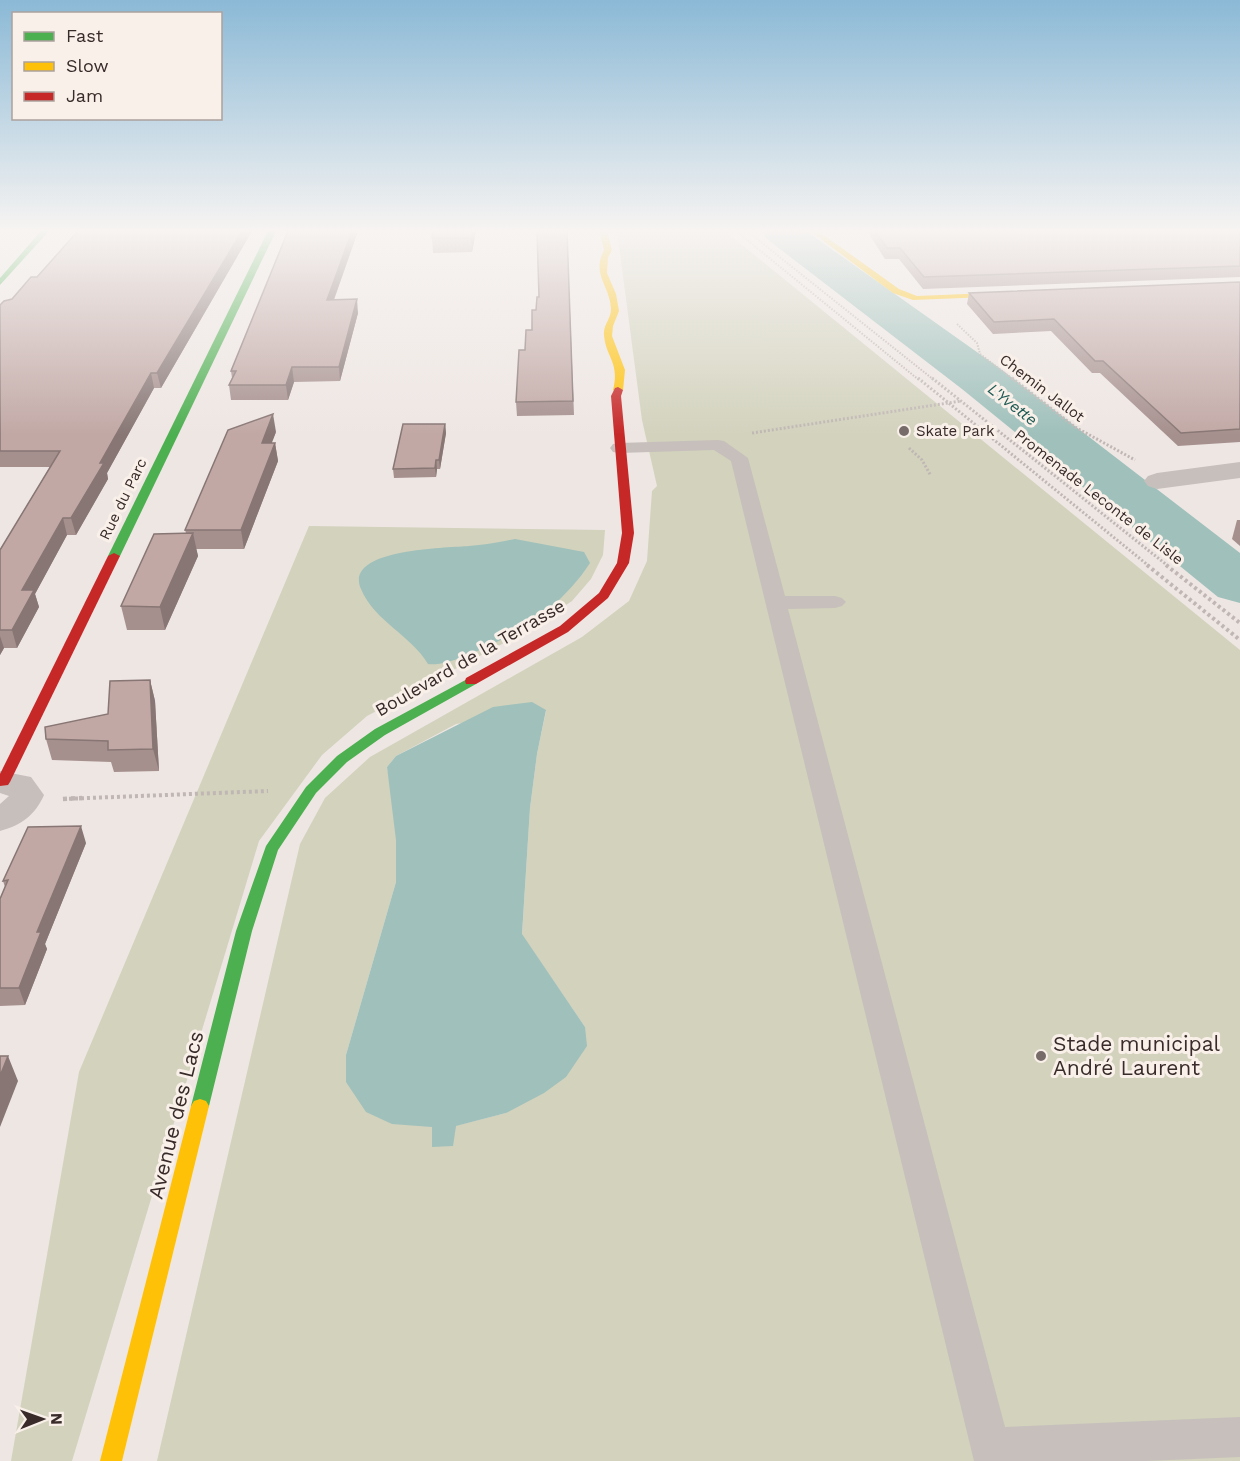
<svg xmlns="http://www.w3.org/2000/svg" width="1240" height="1461" font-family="'Work Sans',sans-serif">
<rect width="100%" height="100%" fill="#eee6e3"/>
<!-- green -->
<g fill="#d2d2bd" fill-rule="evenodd">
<path d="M617 231H725L1240 650V1461H157L300 844 325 798 370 757 582 637 629 601 647 561 652 491 657 486 642 420ZM546 711 537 754 530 808 522 935 585 1027 506 1113 455 1126 432 1147V1127L346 1082V1055L396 882 399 839 387 767 396 756 456 724Z"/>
<polygon points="309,526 605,530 603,555 591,579 572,601 530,629 367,716 322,755 259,841 72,1461 11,1461 79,1072"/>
</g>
<!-- water -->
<g fill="#9fc0bb">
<path d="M515 539 584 552 590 563C579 580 565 595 550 608 529 627 455 668 428 664 411 635 375 622 361 589 343 548 449 548 469 546 484 545 499 542 515 539Z"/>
<polygon points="532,702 546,710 537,754 530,808 522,934 585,1027 587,1046 566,1077 544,1093 506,1113 456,1126 453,1146 432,1147 432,1127 392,1124 366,1112 346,1082 346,1055 396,882 396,840 387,767 396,756 493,707"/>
</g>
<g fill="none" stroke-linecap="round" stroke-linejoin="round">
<!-- river -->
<polygon fill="#9fc0bb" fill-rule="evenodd" points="761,231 806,231 998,367 1240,553 1240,603 1218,597 962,389 767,239"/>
<!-- path-far3 -->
<g stroke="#c0b7b4" stroke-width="2" stroke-dasharray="1.5 1.5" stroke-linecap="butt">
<polyline points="736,231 919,380"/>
<polyline points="747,231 934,380"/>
<polyline points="957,324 977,343 980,354 1014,380"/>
</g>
<!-- path-far2 -->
<g stroke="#c0b7b4" stroke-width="3" stroke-dasharray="2 2" stroke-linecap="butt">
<polyline points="918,378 1149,566"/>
<polyline points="932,378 1168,566"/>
<polyline points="1012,378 1075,427 1135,460"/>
<polyline points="752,433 961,401"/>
<polyline points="909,448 922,460 931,476"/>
</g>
<!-- path-far1 -->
<g stroke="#c0b7b4" stroke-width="4" stroke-dasharray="3 3" stroke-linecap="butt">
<polyline points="1147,565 1240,640"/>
<polyline points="1166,565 1240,623"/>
<polyline points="63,799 268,791"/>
</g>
<!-- path -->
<polyline stroke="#c0b7b4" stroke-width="4.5" stroke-dasharray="4 4" stroke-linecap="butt" points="63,799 82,798"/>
<!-- lane -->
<polygon fill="#c7bfbb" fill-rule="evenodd" points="718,440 724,441 748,458 785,596 835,596 842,598 846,602 842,606 835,608 788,609 1005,1427 1240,1417 1240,1457 1146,1461 974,1461 731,461 714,450 619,453 613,452 610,448 613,444 619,443"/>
<!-- street -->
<g fill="#c7bfbb" fill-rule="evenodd">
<polygon points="1240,462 1240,478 1157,489 1148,486 1144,481 1148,476 1157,473"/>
<path d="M0 771 31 777 44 795C35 815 22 825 0 831V804L9 796 0 793Z"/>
</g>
<!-- fast -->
<g fill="#4caf50" fill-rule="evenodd">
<polygon points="41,231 49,231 0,285 0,278"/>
<polygon points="268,231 276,231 120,556 118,558 110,558 108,556"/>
<polygon points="471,677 476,678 477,681 476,684 385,735 347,762 316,793 278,850 252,931 209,1106 206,1111 200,1113 194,1111 191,1106 236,931 266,846 306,787 337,756 375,729"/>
</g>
<!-- slow -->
<g fill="#ffc107" fill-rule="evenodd">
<path d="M599 231H607L612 250 608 258 607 273 616 294 619 311 613 326 612 336 625 370 623 390 618 393 613 390C620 362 606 358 604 335 603 325 611 319 611 309 610 285 591 275 604 250Z"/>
<polygon points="810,231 818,231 899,289 917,296 1013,292 1017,294 1013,296 913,300 893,293"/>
<polygon points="200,1099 206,1101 209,1106 122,1461 100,1461 191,1106 194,1101"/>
</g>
<!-- jam -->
<g fill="#c62828" fill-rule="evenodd">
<polygon points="618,387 623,390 621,396 634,533 629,563 608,598 568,632 476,684 466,684 465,681 466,678 560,626 599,593 617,563 622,533 611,396 615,388"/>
<polygon points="114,553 120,556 10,782 8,785 0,786 0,774 108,556"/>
</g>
</g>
<!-- wall -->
<g fill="#a6908e">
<polygon points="252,231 161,388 154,388 107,473 108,479 76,535 67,535 35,594 39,607 17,648 4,648 0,655 0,550 50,467 0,467 0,305 12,299 37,277"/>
<polygon points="288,231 358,231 334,300 358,313 340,381 294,382 288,400 231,400 229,385 232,378 231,371"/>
<polygon points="476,231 472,252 433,253 432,238"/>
<polygon points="567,231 574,415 517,416 516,402 525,350 532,330 539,297"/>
<polygon points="843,231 1240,231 1240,277 923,289 899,259 885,259 867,231 844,232"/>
<polygon points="1240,282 1240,442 1178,446 1100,373 1092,373 1051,331 993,334 967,304 969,293"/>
<polygon points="445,424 446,433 440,469 437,469 436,477 394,478 393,469"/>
<polygon points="276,432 271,443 275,443 278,461 244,549 196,549 198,556 165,630 127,630 121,606 186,533 185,530"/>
<polygon points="1237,520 1240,520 1240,546 1232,539"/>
<polygon points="150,680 155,701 159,771 114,772 111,762 52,760 46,739 108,714"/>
<polygon points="86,843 45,944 47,949 25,1005 0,1006 0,899 5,887 3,881"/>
</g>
<!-- shaded-wall -->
<g fill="#877674">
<polygon points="242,231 252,231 161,388 157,373"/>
<polygon points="352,231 358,231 329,313 327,300"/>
<polygon points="473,231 476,231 472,252 471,238"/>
<polygon points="357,299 358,313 340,381 339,367"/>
<polygon points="292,367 294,382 288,400 286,385"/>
<polygon points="151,373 154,388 107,473 108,479 76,535 71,518 100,463"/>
<polygon points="273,414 276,432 265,461 262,443"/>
<polygon points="445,424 446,433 440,469 439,460"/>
<polygon points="275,443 278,461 244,549 241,530"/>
<polygon points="436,460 437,469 436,477 435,468"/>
<polygon points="63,518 67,535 35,594 39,607 17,648 12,630 22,590"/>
<polygon points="193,533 198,556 165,630 160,607"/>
<polygon points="0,636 4,648 0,655"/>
<polygon points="150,680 155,701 159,771 153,749"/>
<polygon points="81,826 86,843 45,944 47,949 25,1005 19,988 37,932"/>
<polygon points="8,1056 18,1081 0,1127 0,1076"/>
</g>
<!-- building -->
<g fill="#c1a8a5" stroke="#877674" stroke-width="1.5">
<polygon points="78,231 242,231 157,373 151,373 100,463 104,463 71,518 63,518 22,590 34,590 12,630 0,630 0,550 60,451 0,451 0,305 4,301 12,299 31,277 37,277"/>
<polygon points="288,231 352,231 327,300 357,299 339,367 292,367 286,385 229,385 236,371 231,371"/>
<polygon points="433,231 473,231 471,238 432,238"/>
<polygon points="537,231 567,231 573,401 516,402 519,350 525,350 526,330 532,330 532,310 536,310 537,297 539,297"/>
<polygon points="875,231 1240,231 1240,266 924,277 900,248 887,248"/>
<polygon points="1240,282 1240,429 1181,433 1103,361 1095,361 1054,319 994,322 969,293"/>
<polygon points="273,414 262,443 275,443 241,530 185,530 228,430"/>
<polygon points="403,424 445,424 439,460 436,460 435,468 393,469"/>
<polygon points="193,533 160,607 121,606 154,534"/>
<polygon points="150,680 153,749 108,750 108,741 46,739 45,727 108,714 110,681"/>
<polygon points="81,826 37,932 41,932 19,988 0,988 0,899 8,880 3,881 28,827"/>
<polygon points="0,1056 8,1056 0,1076"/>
</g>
<!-- sky -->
<linearGradient id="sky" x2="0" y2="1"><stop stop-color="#8bb9d6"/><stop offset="0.53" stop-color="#f7f4f2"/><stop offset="1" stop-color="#f7f4f2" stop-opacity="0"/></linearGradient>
<rect width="1240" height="435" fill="url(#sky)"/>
<!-- markers -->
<g fill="#786c6a" stroke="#faf0ea" stroke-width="2">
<circle cx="904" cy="431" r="6"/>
<circle cx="1041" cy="1056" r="6"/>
</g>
<g text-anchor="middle" stroke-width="6" stroke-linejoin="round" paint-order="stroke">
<!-- far-street labels -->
<g font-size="15" fill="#382b29" stroke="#faf0ea">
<text transform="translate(1042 388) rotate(37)" y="5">Chemin Jallot</text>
<text transform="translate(1099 497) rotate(38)" y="5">Promenade Leconte de Lisle</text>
<text transform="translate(123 499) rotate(-64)" y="5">Rue du Parc</text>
</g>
<!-- far-poi labels -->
<g font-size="15" fill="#382b29" stroke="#faf0ea" text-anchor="start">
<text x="916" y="436">Skate Park</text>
</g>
<!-- far-water labels -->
<g font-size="16" font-style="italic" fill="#1e5a54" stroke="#faf0ea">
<text transform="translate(1013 404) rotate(38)" y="6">L'Yvette</text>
</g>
<!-- street labels -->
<g font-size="18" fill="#382b29" stroke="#faf0ea">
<text transform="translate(470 658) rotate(-30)" y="6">Boulevard de la Terrasse</text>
</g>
<!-- near-poi labels -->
<g font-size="21" fill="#382b29" stroke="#faf0ea" text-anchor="start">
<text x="1053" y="1051">Stade municipal<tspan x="1053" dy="24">André Laurent</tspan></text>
</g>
<!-- near-street labels -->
<g font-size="21" fill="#382b29" stroke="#faf0ea">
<text transform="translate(176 1115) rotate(-76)" y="7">Avenue des Lacs</text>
</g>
</g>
<!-- legend -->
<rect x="12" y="12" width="210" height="108" fill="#faf0ea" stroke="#aca19d" stroke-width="1.5"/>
<rect x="24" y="32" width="30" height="9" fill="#4caf50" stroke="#aca19d" stroke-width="1.5"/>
<text x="66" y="42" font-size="18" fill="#382b29">Fast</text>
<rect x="24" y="62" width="30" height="9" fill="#ffc107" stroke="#aca19d" stroke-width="1.5"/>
<text x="66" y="72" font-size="18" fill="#382b29">Slow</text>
<rect x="24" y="92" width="30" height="9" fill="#c62828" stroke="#aca19d" stroke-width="1.5"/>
<text x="66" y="102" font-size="18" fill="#382b29">Jam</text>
<!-- north arrow -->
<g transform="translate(42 1419) rotate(89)" stroke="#faf0ea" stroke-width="4.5" paint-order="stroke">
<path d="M0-4.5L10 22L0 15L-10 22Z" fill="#382b29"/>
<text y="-9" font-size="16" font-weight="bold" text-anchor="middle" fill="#382b29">N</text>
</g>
</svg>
